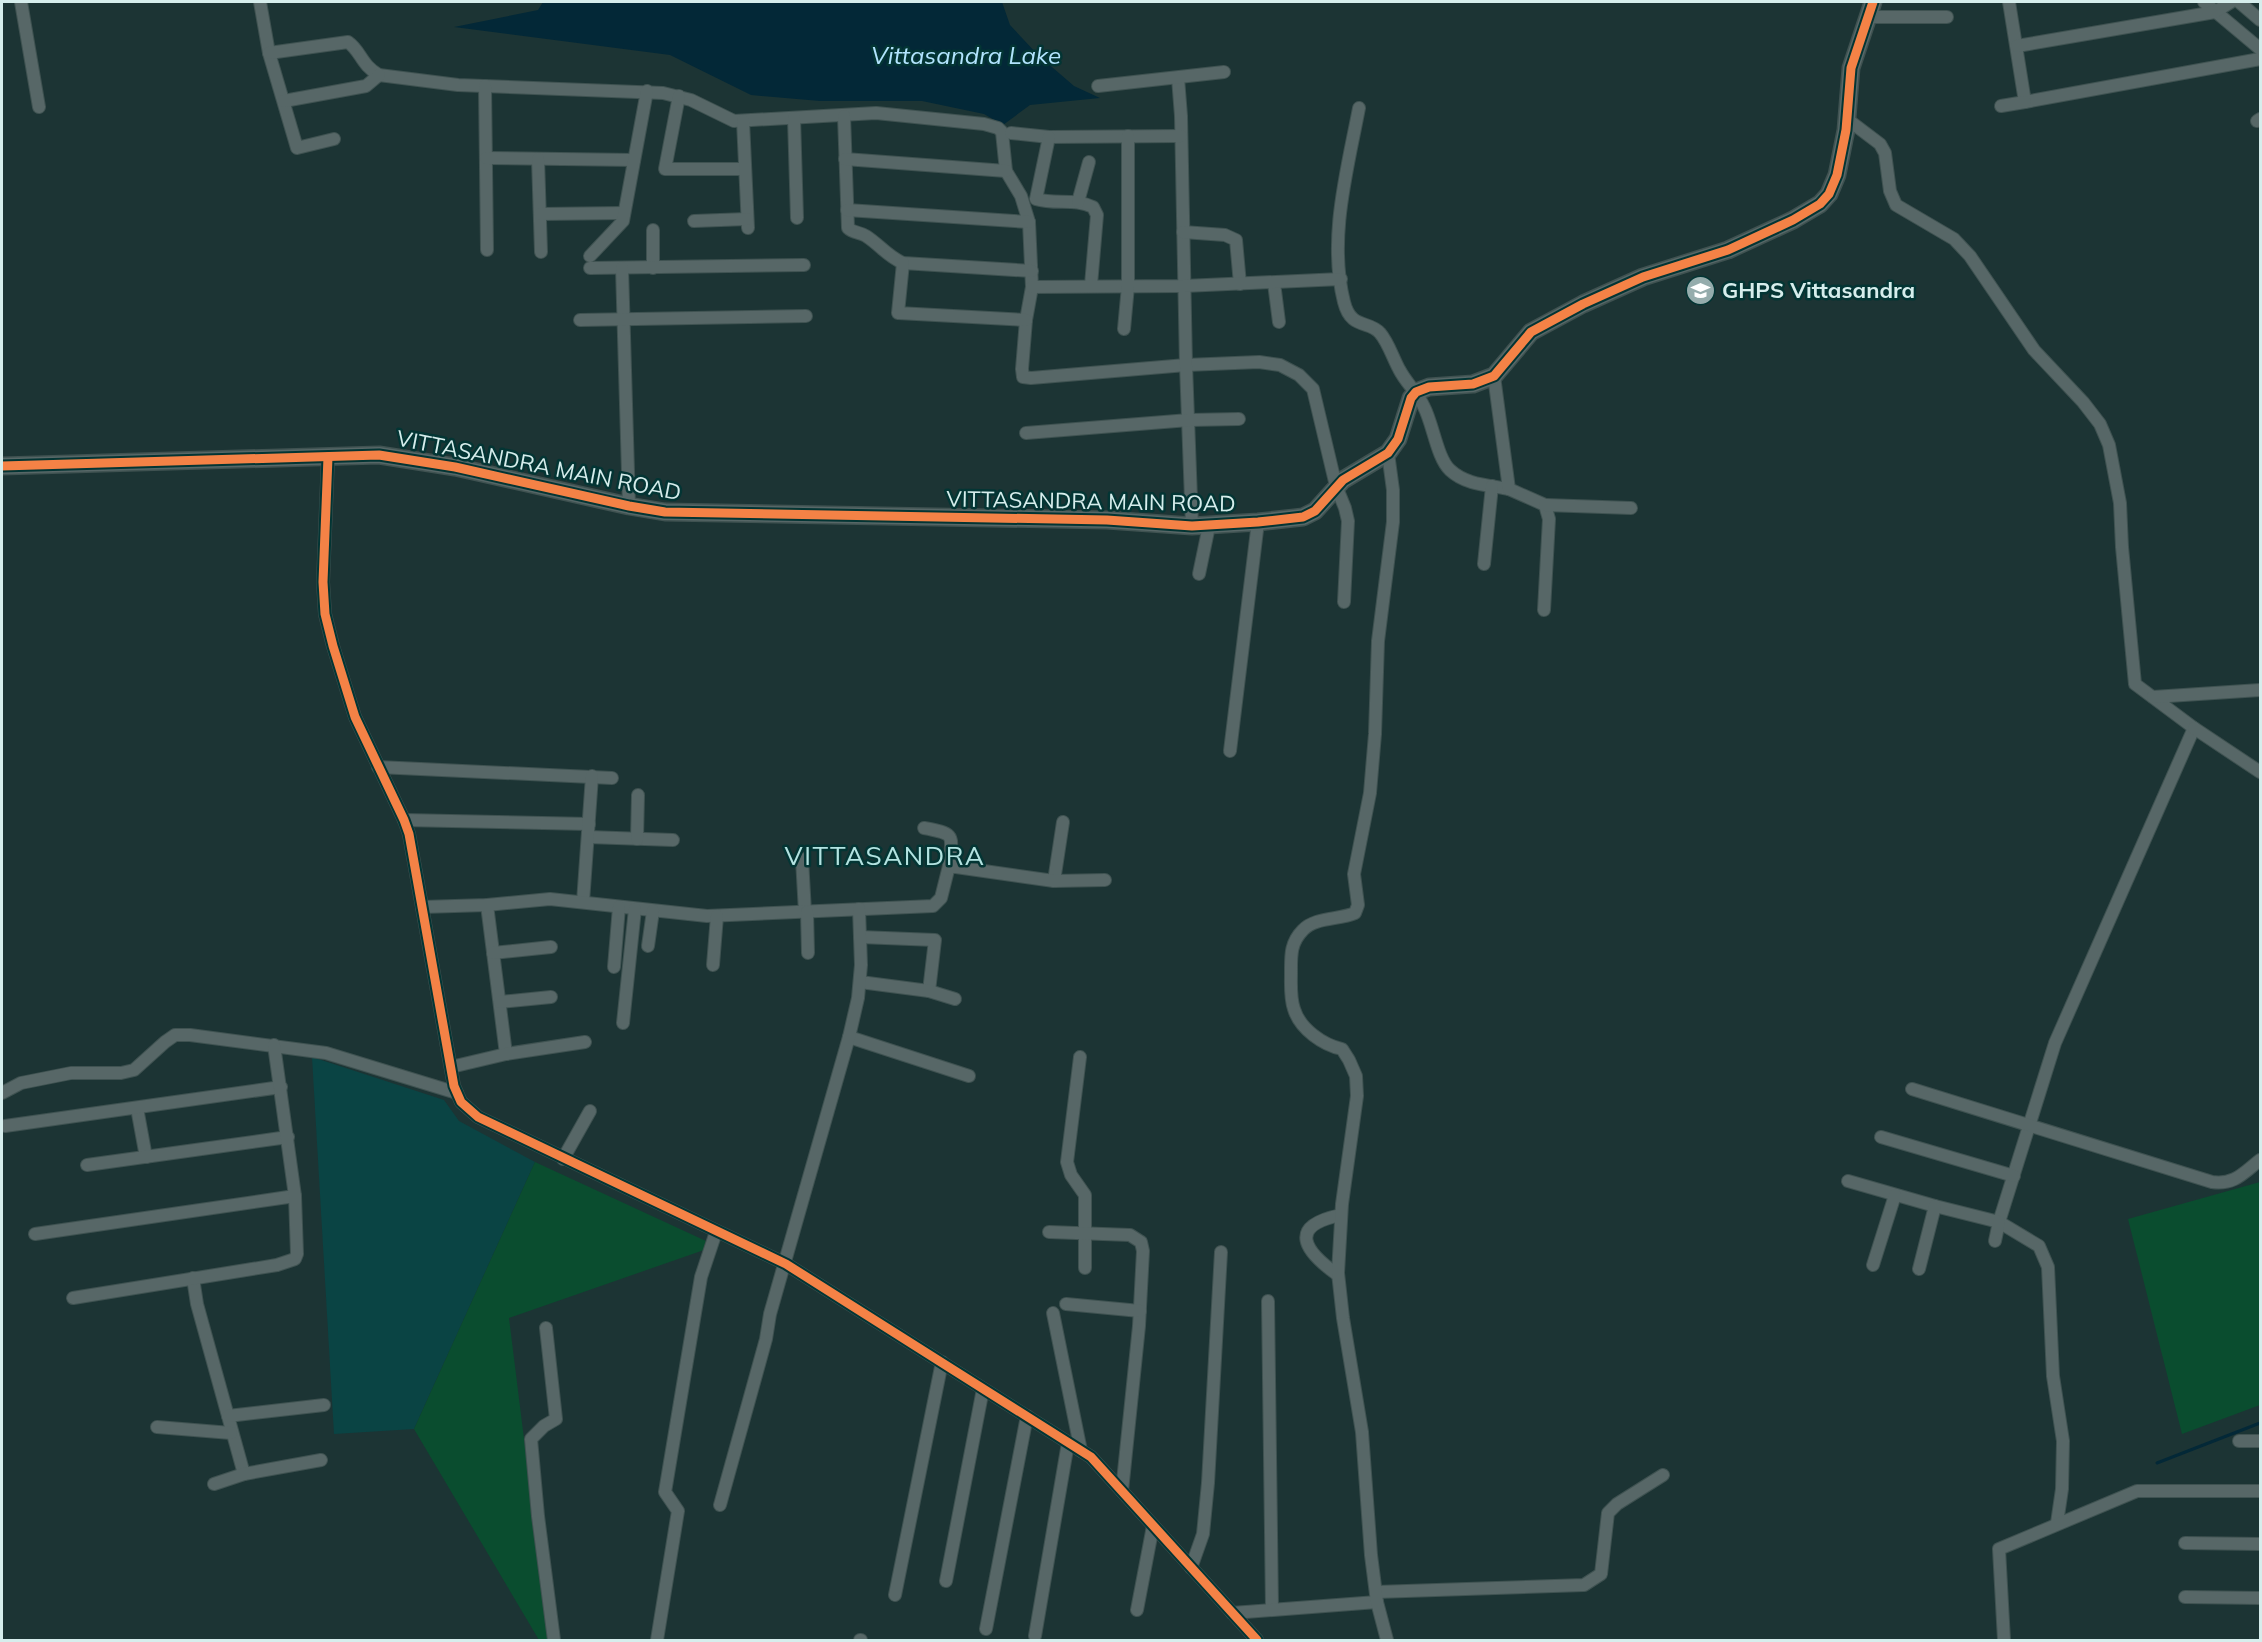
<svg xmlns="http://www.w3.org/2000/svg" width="2262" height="1642" font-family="Mulish,sans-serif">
<rect width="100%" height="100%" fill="#1c3434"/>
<!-- built -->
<polygon fill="#0a4444" points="312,1057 444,1100 459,1121 535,1162 414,1429 334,1434"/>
<!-- green -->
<g fill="#0a4d2f">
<polygon points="535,1162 706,1241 704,1250 509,1318 549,1640 539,1640 414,1429"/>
<polygon points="2260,1182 2260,1405 2182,1434 2128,1219"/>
</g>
<!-- water -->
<polygon fill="#032837" points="543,2 1002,2 1010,25 1038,55 1074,86 1100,98 1030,105 1003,125 984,114 922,101 820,101 751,95 670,55 454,27 538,10"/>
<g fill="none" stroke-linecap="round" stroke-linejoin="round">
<!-- stream -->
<polyline stroke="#032837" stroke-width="3" points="2157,1463 2260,1423"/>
<defs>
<g id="street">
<polyline points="21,2 39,107"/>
<polyline points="260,2 269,53 297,148 334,139"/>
<polyline points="2009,2 2025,102 2260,59"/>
<polyline points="2204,2 2260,49"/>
<polyline points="2239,2 2260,20"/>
<polyline points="1868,17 1947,17"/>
<polyline points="2017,46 2215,12 2231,2"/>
<path d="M269 53 348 42C361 51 361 65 379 75L458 85 663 93 691 100 734 121 876 113 984 124 998 128 1002 132 1006 171 1021 196 1029 222 1032 287 1026 320 1022 369 1023 377 1031 378 1186 365 1259 362 1280 365 1299 375 1313 389 1336 486 1345 508 1348 521 1344 602"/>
<polyline points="1178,78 1181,116 1186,365 1192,526"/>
<polyline points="485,86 487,250"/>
<polyline points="1098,86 1224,72"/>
<polyline points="679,96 665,169 745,169"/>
<polyline points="284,101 366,86 379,75"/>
<polyline points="2001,106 2025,102"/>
<path d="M1359 108C1347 171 1328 239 1344 302 1351 330 1369 320 1380 333 1388 342 1393 358 1399 369 1406 383 1418 393 1424 407 1433 424 1437 458 1450 470 1466 485 1488 485 1509 489"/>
<path d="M844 116 848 228C853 233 860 232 866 236 880 245 887 256 903 263L1032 271"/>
<polyline points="794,118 797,218"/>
<polyline points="1847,119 1880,144 1885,153 1890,191 1896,205 1954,239 1970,256 2034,350 2083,402 2100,424 2109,445 2120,503 2122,547 2135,684 2194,728 2055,1043 1999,1222 2039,1246 2048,1267 2053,1376 2063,1441 2062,1489 2057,1523"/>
<polyline points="743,121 748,228"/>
<polyline points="2257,121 2260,119"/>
<polyline points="1011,133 1049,137 1181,136"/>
<path d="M1049 137 1036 199C1055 205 1075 198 1093 207L1097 215 1091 285"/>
<polyline points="486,158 634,160"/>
<polyline points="538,159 541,252"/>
<polyline points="845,159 1006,171"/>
<polyline points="1078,202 1089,162"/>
<polyline points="847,210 1029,222"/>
<polyline points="540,214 624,213"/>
<polyline points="694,221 747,219"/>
<polyline points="653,230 653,268"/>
<polyline points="1183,232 1225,235 1236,240 1240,284"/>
<polyline points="590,256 623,221 647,91"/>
<polyline points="903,263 898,313 1026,320"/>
<polyline points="590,268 804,265"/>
<polyline points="622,268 629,506"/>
<polyline points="1274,283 1279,322"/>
<polyline points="1032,287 1184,286 1341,279"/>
<polyline points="580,320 806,316"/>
<polyline points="1124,329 1128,286 1128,136"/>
<polyline points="1494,376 1509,489 1545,505 1549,519 1544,610"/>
<polyline points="1026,433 1189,420 1239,419"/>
<polyline points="328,457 323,582 325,614 333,646 355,717 404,820 409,834 454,1086 461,1102 478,1117 786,1264 1091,1457 1257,1640"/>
<polyline points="1545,505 1631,508"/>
<polyline points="1484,564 1492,486"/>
<polyline points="1199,574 1209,526"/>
<polyline points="2153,697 2260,690"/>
<polyline points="2194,728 2260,772"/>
<polyline points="1230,751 1258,522"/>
<polyline points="378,767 612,778"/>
<polyline points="404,820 589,824"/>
<path d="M924 828C957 834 952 835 949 866"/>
<polyline points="588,837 673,840"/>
<polyline points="637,839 638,795"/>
<polyline points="802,859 805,912"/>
<polyline points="1054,881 1063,822"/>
<polyline points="583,902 592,776"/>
<polyline points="487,905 506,1054"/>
<polyline points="422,907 487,905 550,899 707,916 933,906 941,898 949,866 1054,881 1105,880"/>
<polyline points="807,912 808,953"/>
<polyline points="860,937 935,940 929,991"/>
<polyline points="648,946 653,911"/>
<polyline points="493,953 551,947"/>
<polyline points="713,965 717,916"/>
<polyline points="614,967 619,907"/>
<polyline points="860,982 929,991 955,999"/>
<polyline points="500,1002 551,997"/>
<polyline points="623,1023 635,909"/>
<polyline points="849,1037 969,1076"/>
<polyline points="1080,1057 1067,1162 1071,1175 1085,1195 1085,1268"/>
<polyline points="451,1067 506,1054 585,1042"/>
<path d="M1912 1089 2212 1182C2235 1185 2243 1173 2260 1160"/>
<polyline points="2,1093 21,1083 71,1073 121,1073 134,1070 165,1042 175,1035 190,1035 326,1053 457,1093"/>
<polyline points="137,1108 146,1157"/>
<polyline points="5,1126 281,1087"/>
<polyline points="1881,1137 2014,1176"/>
<polyline points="563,1159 590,1111"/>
<polyline points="87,1165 288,1137"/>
<polyline points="1848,1181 1935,1206 1999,1222 1995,1241"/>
<polyline points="1049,1232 1130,1235 1141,1242 1143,1251 1139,1326 1122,1491"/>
<polyline points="35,1234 295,1196"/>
<polyline points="1873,1265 1895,1195"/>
<polyline points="1919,1269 1935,1206"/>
<path d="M1338 1275C1304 1251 1287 1226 1341 1215"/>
<polyline points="193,1278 197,1304 244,1474"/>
<polyline points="73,1298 277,1265 295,1259 297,1254 295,1196 274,1045"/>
<polyline points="1268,1301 1272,1609"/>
<polyline points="1066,1304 1140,1311"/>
<polyline points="1053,1313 1081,1451"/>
<polyline points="546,1328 556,1419 544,1426 531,1439 538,1516 554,1640"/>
<polyline points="228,1416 324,1405"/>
<polyline points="157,1427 231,1433"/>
<polyline points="2239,1441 2260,1441"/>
<polyline points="214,1484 244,1474 321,1460"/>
<polyline points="720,1505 766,1339 770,1314 849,1037 858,998 861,965 859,909"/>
<polyline points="2185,1543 2260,1544"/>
<polyline points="1191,1568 1203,1534 1208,1483 1221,1252"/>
<polyline points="946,1581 983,1389"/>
<polyline points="1376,1592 1584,1585 1601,1574 1608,1513 1617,1504 1663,1475"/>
<polyline points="895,1595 942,1362"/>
<polyline points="2185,1597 2260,1598"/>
<polyline points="1137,1610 1153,1526"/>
<polyline points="1232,1613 1377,1602"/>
<polyline points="986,1629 1027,1416"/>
<polyline points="1035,1636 1068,1443"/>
<polyline points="657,1640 678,1511 665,1492 701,1277 716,1232"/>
<polyline points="860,1640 861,1640"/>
<path d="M1387 1640 1377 1602 1371 1555 1362 1432 1343 1318 1338 1273 1342 1204 1357 1096 1356 1076 1349 1060 1342 1049C1323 1045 1300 1029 1294 1009 1290 998 1291 985 1291 973 1291 956 1290 943 1303 930 1315 917 1339 920 1355 913L1358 905 1354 874 1370 793 1375 734 1378 641 1393 522V490L1388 453"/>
<polyline points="2004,1640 1999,1549 2137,1491 2260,1491"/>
</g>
<polyline id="secondary" points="2,466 379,455 455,467 629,506 665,512 1107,520 1192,526 1258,522 1303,517 1315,511 1343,480 1388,453 1398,439 1411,398 1416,392 1429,387 1473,384 1494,376 1531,332 1583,304 1643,277 1728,250 1793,220 1820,204 1829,194 1837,175 1846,130 1851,68 1873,2"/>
</defs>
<!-- street casing -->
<use href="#street" stroke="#3f5251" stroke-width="14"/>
<!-- secondary casing -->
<use href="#secondary" stroke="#3f5251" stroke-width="19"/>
<!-- street -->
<use href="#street" stroke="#576767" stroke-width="12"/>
<!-- secondary -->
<use href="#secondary" stroke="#576767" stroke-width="16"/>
<defs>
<g id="cycleway">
<polyline points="328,457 323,582 325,614 333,646 355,717 404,820 409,834 454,1086 461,1102 478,1117 786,1264 1091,1457 1257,1640"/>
<polyline points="2,466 379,455 455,467 629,506 665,512 1107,520 1192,526 1258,522 1303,517 1315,511 1343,480 1388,453 1398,439 1411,398 1416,392 1429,387 1473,384 1494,376 1531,332 1583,304 1643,277 1728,250 1793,220 1820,204 1829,194 1837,175 1846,130 1851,68 1873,2"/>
</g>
</defs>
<!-- cycleway casing -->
<use href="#cycleway" stroke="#033534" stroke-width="13"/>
<!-- cycleway -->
<use href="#cycleway" stroke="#f48246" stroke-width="9"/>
</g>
<!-- icons -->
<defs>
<symbol id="school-disc" viewBox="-11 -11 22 22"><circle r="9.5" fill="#95acac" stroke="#033534"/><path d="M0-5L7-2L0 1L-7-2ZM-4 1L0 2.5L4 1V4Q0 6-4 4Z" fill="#fff"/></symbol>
</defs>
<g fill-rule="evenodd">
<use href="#school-disc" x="1684" y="274" width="33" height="33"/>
</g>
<g text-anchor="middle" stroke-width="5" stroke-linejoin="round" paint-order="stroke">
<!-- poi labels -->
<g font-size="22" font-weight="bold" fill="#d6edec" stroke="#033534" text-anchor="start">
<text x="1722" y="298">GHPS Vittasandra</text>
</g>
<!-- street labels -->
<g font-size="22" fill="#d6edec" stroke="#033534">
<text transform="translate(539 465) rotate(11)" y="8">VITTASANDRA MAIN ROAD</text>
<text transform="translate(1091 501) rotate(1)" y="8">VITTASANDRA MAIN ROAD</text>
</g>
<!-- water labels -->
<g font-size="24" font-style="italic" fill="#b2e4fe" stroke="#033534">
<text x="966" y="64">Vittasandra Lake</text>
</g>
<!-- quarter labels -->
<g font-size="26" letter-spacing="1.5" fill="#b3e3e1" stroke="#033534">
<text x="885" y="865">VITTASANDRA</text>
</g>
</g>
<!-- border -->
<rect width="2262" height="1642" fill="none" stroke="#d6edec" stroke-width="6"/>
</svg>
